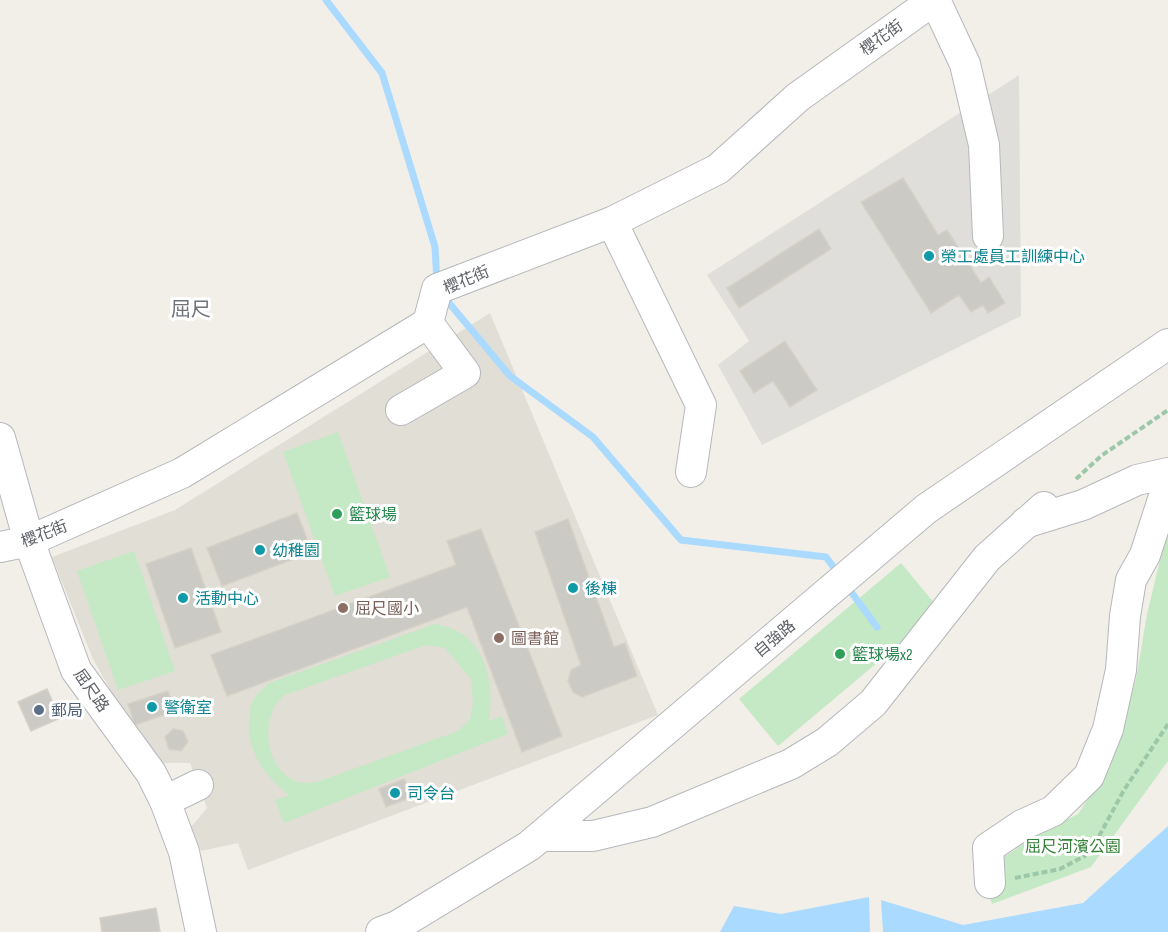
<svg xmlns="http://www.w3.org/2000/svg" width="1168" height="932" font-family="'Sofia Sans Condensed','Noto Sans TC',sans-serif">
<rect width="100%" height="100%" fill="#f1efe8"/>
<!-- industrial -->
<polygon fill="#e0deda" points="1019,75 1021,316 762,445 718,365 749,341 707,275"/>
<!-- education -->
<polygon fill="#e1ded6" points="490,313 658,715 248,870 238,843 201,851 191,827 207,808 190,763 162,763 124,714 93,659 52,557 175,510"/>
<!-- green -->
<g fill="#c5e8c5" fill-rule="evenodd">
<polygon points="338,432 390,577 335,596 283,452"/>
<polygon points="1168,527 1168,761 1091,867 992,904 980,867 1009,854 1031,838 1078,814 1110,767 1136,679 1147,614"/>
<polygon points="134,551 175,671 118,690 77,571"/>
<polygon points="901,563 940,610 778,746 739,699"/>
<path d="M435 624C484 631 495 679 489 721L502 716 508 734 284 823 275 800 289 795C264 776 244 748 250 714 250 710 250 704 253 701 256 694 264 689 269 683ZM426 645 445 648 471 679 473 703 470 719 458 731 317 782C311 782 303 784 298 782 270 773 262 733 273 710 275 704 281 699 285 695Z"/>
</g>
<!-- water -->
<g fill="#aadaff">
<polygon points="1168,826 1168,932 883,932 881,900 963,925 1083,903"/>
<polygon points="869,897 870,932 720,932 734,906 781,914"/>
</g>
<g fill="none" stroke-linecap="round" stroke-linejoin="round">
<!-- stream -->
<g stroke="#aadaff" stroke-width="7">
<polyline points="326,0 382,73 435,247 437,283"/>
<polyline points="444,297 510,376 593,437 681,540 826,557 838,573"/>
<polyline points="846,585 877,627"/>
</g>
</g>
<!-- building -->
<g fill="#cccac5" stroke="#d6d1c6" stroke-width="1.5">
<polygon points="903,178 938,235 947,230 981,283 989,277 1005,303 988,313 983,305 971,312 959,295 931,313 861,202"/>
<polygon points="819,229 831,249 739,308 727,288"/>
<polygon points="785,341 817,390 790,407 773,381 754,393 740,371"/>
<polygon points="297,513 312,552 222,586 207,548"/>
<polygon points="568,519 614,647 625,643 637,676 582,697 573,692 568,681 571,670 581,665 535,532"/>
<polygon points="481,529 562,736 522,752 467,607 227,696 211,655 456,565 447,541"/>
<polygon points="191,548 221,632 175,648 146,564"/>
<polygon points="47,689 60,718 31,731 18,702"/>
<polygon points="168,691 175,711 135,725 128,704"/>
<polygon points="173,729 183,731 188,742 181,751 169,749 165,737"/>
<polygon points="404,779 412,797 386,807 379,789"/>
<polygon points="156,908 160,932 102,932 100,918"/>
</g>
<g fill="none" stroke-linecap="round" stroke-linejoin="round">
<defs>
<g id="minor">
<polyline points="935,0 965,64 984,145 988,236"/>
<polyline points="612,222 701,405 691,472"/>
<polyline points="401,410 465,373 428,323"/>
<polyline points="0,438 29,541 76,670 151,773 165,801 184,852 201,932"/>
<polyline points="1025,523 1083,505 1137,480 1168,473"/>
<polyline points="0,547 29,541 182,473 428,323 437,289 612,222 718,169 798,97 934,0"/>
<polyline points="165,801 198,785"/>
<polyline points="542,836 593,836 652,822 791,764 827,742 873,703 987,558 1044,507"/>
<polyline points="990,883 988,848 1022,825 1053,811 1089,776 1108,729 1121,670 1125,616 1131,580 1145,555 1168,484"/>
<polyline points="381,932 397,926 529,846 926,509 1168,344"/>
</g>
</defs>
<!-- minor casing -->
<use href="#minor" stroke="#b5b8bc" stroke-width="32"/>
<!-- path -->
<g stroke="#9cc7a9" stroke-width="4" stroke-dasharray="6 3" stroke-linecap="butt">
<polyline points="1076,479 1101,456 1168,410"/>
<polyline points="1015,878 1060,869 1090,853 1124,790 1168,724"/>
</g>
<!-- minor -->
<use href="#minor" stroke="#fff" stroke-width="30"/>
</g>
<!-- markers -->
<g fill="#0f9aa8" stroke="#fff" stroke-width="2">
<circle cx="929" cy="256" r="6"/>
<circle cx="260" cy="550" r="6"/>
<circle cx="573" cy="588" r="6"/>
<circle cx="183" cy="598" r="6"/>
<circle cx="152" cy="707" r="6"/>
<circle cx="395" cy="793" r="6"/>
</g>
<g fill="#2e9e5b" stroke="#fff" stroke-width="2">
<circle cx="337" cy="514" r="6"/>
<circle cx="840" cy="654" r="6"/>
</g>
<g fill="#8d6e63" stroke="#fff" stroke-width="2">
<circle cx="343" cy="608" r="6"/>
<circle cx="499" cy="638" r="6"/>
</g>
<circle fill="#5c6f8a" stroke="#fff" stroke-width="2" cx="39" cy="710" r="6"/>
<g text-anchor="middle" stroke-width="6" stroke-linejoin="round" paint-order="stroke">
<!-- street labels -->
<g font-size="16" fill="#5f6368" stroke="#fff">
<text transform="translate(881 37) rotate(-36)" y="6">櫻花街</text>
<text transform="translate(466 279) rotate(-23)" y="6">櫻花街</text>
<text transform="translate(44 533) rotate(-21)" y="6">櫻花街</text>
<text transform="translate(774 638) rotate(-40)" y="6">自強路</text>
<text transform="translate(92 690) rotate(55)" y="6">屈尺路</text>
</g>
<!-- culture labels -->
<g font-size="16" fill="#0d838f" stroke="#fff" text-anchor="start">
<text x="941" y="262">榮工處員工訓練中心</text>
<text x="272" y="556">幼稚園</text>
<text x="585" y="594">後棟</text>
<text x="195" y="604">活動中心</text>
<text x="164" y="713">警衛室</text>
<text x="407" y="799">司令台</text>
</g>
<!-- leisure labels -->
<g font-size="16" fill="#27864d" stroke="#fff" text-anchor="start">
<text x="349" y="520">籃球場</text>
<text x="852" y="660">籃球場x2</text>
</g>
<!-- education labels -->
<g font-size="16" fill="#785e54" stroke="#fff" text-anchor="start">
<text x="355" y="614">屈尺國小</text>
<text x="511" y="644">圖書館</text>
</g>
<!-- service labels -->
<g font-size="16" fill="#4e5e75" stroke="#fff" text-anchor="start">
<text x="51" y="716">郵局</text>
</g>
<!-- park labels -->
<g font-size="16" fill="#348238" stroke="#fff">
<text x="1073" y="852">屈尺河濱公園</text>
</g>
<!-- quarter labels -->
<g font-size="20" fill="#70757a" stroke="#fff">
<text x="191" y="316">屈尺</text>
</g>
</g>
</svg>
